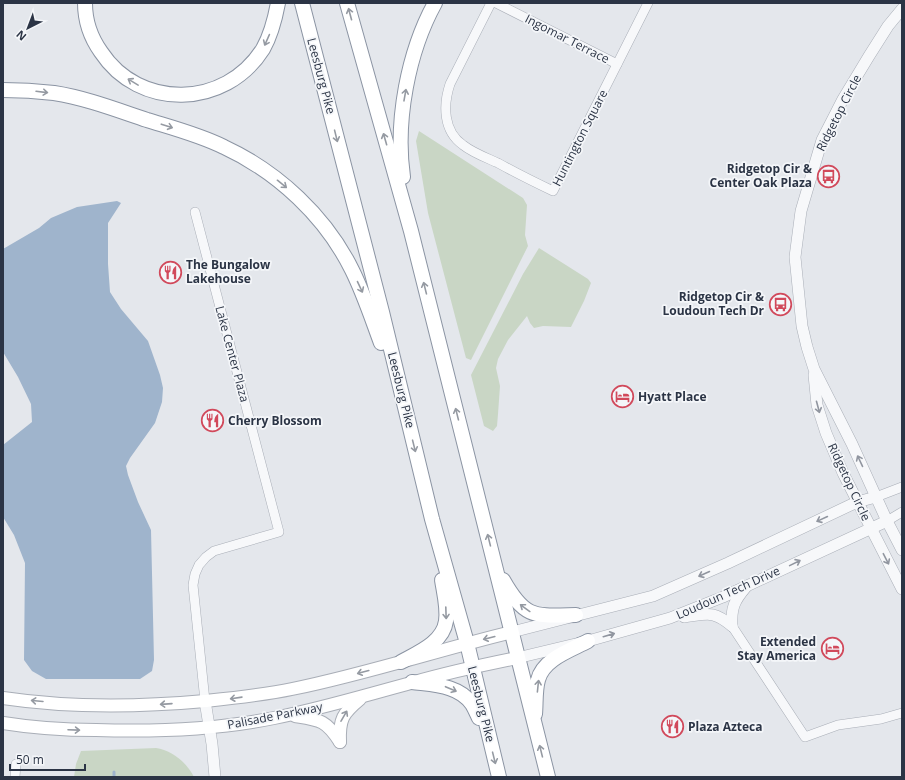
<svg xmlns="http://www.w3.org/2000/svg" width="905" height="780" font-family="'Open Sans',sans-serif">
<rect width="100%" height="100%" fill="#e4e7ec"/>
<!-- green -->
<g fill="#c9d6c5">
<polygon points="419,131 523,198 527,205 525,235 528,246 471,360 466,358 428,213 416,141"/>
<polygon points="539,248 588,279 591,283 584,301 571,327 543,326 534,328 530,323 527,316 508,340 498,359 496,368 500,386 498,414 497,426 493,431 484,426 471,375 523,274"/>
<path d="M156 748C172 750 187 763 194 777H74L76 764 81 751Z"/>
</g>
<!-- water -->
<polygon fill="#9fb4cc" points="117,201 121,203 108,223 108,264 110,292 121,309 148,341 160,375 163,388 162,402 155,423 130,458 126,466 128,475 138,502 151,530 154,660 152,671 140,679 46,679 32,671 24,660 25,563 14,535 3,517 3,445 32,422 31,404 18,377 3,352 3,249 39,228 51,218 77,207"/>
<g fill="none" stroke-linecap="round" stroke-linejoin="round">
<!-- stream -->
<polyline stroke="#9fb4cc" stroke-width="3" points="114,772 114,777"/>
<defs>
<g id="minor">
<path d="M491 3 450 84C443 105 443 131 463 145 473 153 487 158 498 163 516 173 534 182 553 191L648 3"/>
<polyline points="496,3 617,64"/>
<polyline points="195,212 279,532 214,551 206,557 199,565 195,574 193,585 205,701"/>
<polyline points="876,497 902,487"/>
<polyline points="887,521 902,512"/>
<polyline points="732,626 805,737 838,725 881,719 902,713"/>
<polyline points="15,777 16,764"/>
</g>
<g id="tertiary">
<polyline points="902,9 888,26 869,56 843,99 822,140 801,211 795,257 802,326 807,347 814,369 852,444 887,521 902,550"/>
<polyline points="814,375 817,405 826,433 843,473 902,589"/>
<path d="M684 617C708 614 713 610 732 626"/>
<path d="M732 626C731 608 734 601 746 587"/>
<polyline points="512,632 653,596 728,563 857,502 876,497"/>
<polyline points="517,658 588,641 670,618 723,597 887,521"/>
<polyline points="205,701 212,744 215,777"/>
</g>
<g id="secondary">
<path d="M3 698C70 708 138 707 205 701 234 698 264 695 292 689 366 674 438 650 512 632"/>
<path d="M295 716C320 720 326 720 340 742"/>
<path d="M3 723C34 728 65 730 96 730 156 732 215 730 274 718 320 709 366 695 411 683 446 673 482 665 517 658"/>
<path d="M340 742C339 719 343 713 360 699"/>
</g>
<g id="trunk">
<path d="M85 3C85 20 91 38 101 52 139 110 225 109 263 49 271 35 275 19 278 3"/>
<polyline points="302,3 382,312 432,519 467,643 499,777"/>
<polyline points="347,3 411,231 548,777"/>
<path d="M3 90C20 90 37 91 54 93 86 98 117 110 147 120 173 128 200 135 224 147 278 172 326 217 352 270 364 294 372 319 381 343"/>
<path d="M403 177C395 121 408 52 435 3"/>
<path d="M503 580C525 619 534 616 576 615"/>
<path d="M401 662C417 653 443 643 446 621 448 608 444 593 442 580"/>
<path d="M412 682C434 685 459 685 472 704 475 709 477 714 479 718"/>
<path d="M535 714C536 703 535 690 538 680 543 659 571 650 588 641"/>
</g>
</defs>
<!-- minor casing -->
<use href="#minor" stroke="#a9aeb7" stroke-width="10"/>
<!-- tertiary casing -->
<use href="#tertiary" stroke="#a9aeb7" stroke-width="12"/>
<!-- secondary casing -->
<use href="#secondary" stroke="#a9aeb7" stroke-width="14"/>
<!-- trunk casing -->
<use href="#trunk" stroke="#8b94a3" stroke-width="16"/>
<!-- minor -->
<use href="#minor" stroke="#f7f8fa" stroke-width="9"/>
<!-- tertiary -->
<use href="#tertiary" stroke="#f7f8fa" stroke-width="11"/>
<!-- secondary -->
<use href="#secondary" stroke="#fff" stroke-width="12"/>
<!-- trunk -->
<use href="#trunk" stroke="#fff" stroke-width="14"/>
</g>
<!-- one-way arrows -->
<defs><path id="oneway-shaft" d="M-6 0H5M1.5-3L5.5 0L1.5 3" fill="none" stroke-width="1.6" stroke-linecap="round" stroke-linejoin="round"/></defs>
<g stroke="#959aa2">
<use href="#oneway-shaft" transform="translate(350 14) rotate(-105)"/>
<use href="#oneway-shaft" transform="translate(267 40) rotate(114)"/>
<use href="#oneway-shaft" transform="translate(133 82) rotate(-149)"/>
<use href="#oneway-shaft" transform="translate(42 92) rotate(7)"/>
<use href="#oneway-shaft" transform="translate(405 95) rotate(-80)"/>
<use href="#oneway-shaft" transform="translate(167 126) rotate(18)"/>
<use href="#oneway-shaft" transform="translate(336 136) rotate(76)"/>
<use href="#oneway-shaft" transform="translate(385 139) rotate(-106)"/>
<use href="#oneway-shaft" transform="translate(282 184) rotate(39)"/>
<use href="#oneway-shaft" transform="translate(360 287) rotate(65)"/>
<use href="#oneway-shaft" transform="translate(425 288) rotate(-104)"/>
<use href="#oneway-shaft" transform="translate(457 414) rotate(-104)"/>
<use href="#oneway-shaft" transform="translate(414 446) rotate(76)"/>
<use href="#oneway-shaft" transform="translate(489 540) rotate(-104)"/>
<use href="#oneway-shaft" transform="translate(525 608) rotate(-144)"/>
<use href="#oneway-shaft" transform="translate(446 613) rotate(88)"/>
<use href="#oneway-shaft" transform="translate(489 638) rotate(166)"/>
<use href="#oneway-shaft" transform="translate(363 672) rotate(165)"/>
<use href="#oneway-shaft" transform="translate(538 686) rotate(-84)"/>
<use href="#oneway-shaft" transform="translate(451 689) rotate(23)"/>
<use href="#oneway-shaft" transform="translate(236 698) rotate(172)"/>
<use href="#oneway-shaft" transform="translate(37 701) rotate(-175)"/>
<use href="#oneway-shaft" transform="translate(166 704) rotate(176)"/>
<use href="#oneway-shaft" transform="translate(344 716) rotate(-60)"/>
<use href="#oneway-shaft" transform="translate(74 730) rotate(2)"/>
<use href="#oneway-shaft" transform="translate(541 751) rotate(-104)"/>
<use href="#oneway-shaft" transform="translate(494 758) rotate(76)"/>
</g>
<g stroke="#9196a0">
<use href="#oneway-shaft" transform="translate(818 407) rotate(75)"/>
<use href="#oneway-shaft" transform="translate(860 461) rotate(-115)"/>
<use href="#oneway-shaft" transform="translate(822 519) rotate(155)"/>
<use href="#oneway-shaft" transform="translate(886 559) rotate(63)"/>
<use href="#oneway-shaft" transform="translate(795 563) rotate(-26)"/>
<use href="#oneway-shaft" transform="translate(704 574) rotate(156)"/>
<use href="#oneway-shaft" transform="translate(609 635) rotate(-16)"/>
</g>
<!-- icons -->
<defs>
<symbol id="bus-ring" viewBox="-11 -11 22 22"><circle r="9.5" fill="#f4f6f9" stroke="#d1495b" stroke-width="1.5"/><path d="M-5-6H5V4H4V6H2V4H-2V6H-4V4H-5ZM-3.5-4V0h7V-4ZM-3.5 1.2v1.5H-2V1.2ZM2 1.2v1.5H3.5V1.2Z" fill="#d1495b"/></symbol>
<symbol id="restaurant-ring" viewBox="-11 -11 22 22"><circle r="9.5" fill="#f4f6f9" stroke="#d1495b" stroke-width="1.5"/><path d="M-5-6h1v4h1v-4h1v4h1v-4h1v5L-1.5 .5V6h-2V.5L-5-1ZM5-6V6H3V1.5H1.5Q1.5-4 5-6Z" fill="#d1495b"/></symbol>
<symbol id="hotel-ring" viewBox="-11 -11 22 22"><circle r="9.5" fill="#f4f6f9" stroke="#d1495b" stroke-width="1.5"/><path d="M-6-4.5h1.5V1H6V5H4.5V3h-9V5H-6ZM-4 0a1.8 1.8 0 1 1 3.6 0ZM.5 0V-2.5h3Q6-2.5 6 0Z" fill="#d1495b"/></symbol>
</defs>
<g fill-rule="evenodd">
<use href="#bus-ring" x="816" y="164" width="25" height="25"/>
<use href="#restaurant-ring" x="158" y="260" width="25" height="25"/>
<use href="#bus-ring" x="768" y="292" width="25" height="25"/>
<use href="#hotel-ring" x="610" y="384" width="25" height="25"/>
<use href="#restaurant-ring" x="200" y="408" width="25" height="25"/>
<use href="#hotel-ring" x="820" y="636" width="25" height="25"/>
<use href="#restaurant-ring" x="660" y="714" width="25" height="25"/>
</g>
<g text-anchor="middle" stroke-width="3.5" stroke-linejoin="round" paint-order="stroke">
<!-- street labels -->
<g font-size="12" fill="#2b3445" stroke="#f4f6f9">
<text transform="translate(567 39) rotate(27)" y="4">Ingomar Terrace</text>
<text transform="translate(321 76) rotate(75)" y="4">Leesburg Pike</text>
<text transform="translate(839 113) rotate(-63)" y="4">Ridgetop Circle</text>
<text transform="translate(580 138) rotate(-63)" y="4">Huntington Square</text>
<text transform="translate(232 354) rotate(75)" y="4">Lake Center Plaza</text>
<text transform="translate(401 390) rotate(76)" y="4">Leesburg Pike</text>
<text transform="translate(849 482) rotate(65)" y="4">Ridgetop Circle</text>
<text transform="translate(728 593) rotate(-24)" y="4">Loudoun Tech Drive</text>
<text transform="translate(481 704) rotate(76)" y="4">Leesburg Pike</text>
<text transform="translate(275 716) rotate(-11)" y="4">Palisade Parkway</text>
</g>
<!-- poi labels -->
<g font-size="12" font-weight="bold" fill="#2b3445" stroke="#f4f6f9" text-anchor="start">
<text x="812" y="173" text-anchor="end">Ridgetop Cir &amp;<tspan x="812" dy="14">Center Oak Plaza</tspan></text>
<text x="186" y="269">The Bungalow<tspan x="186" dy="14">Lakehouse</tspan></text>
<text x="764" y="301" text-anchor="end">Ridgetop Cir &amp;<tspan x="764" dy="14">Loudoun Tech Dr</tspan></text>
<text x="638" y="401">Hyatt Place</text>
<text x="228" y="425">Cherry Blossom</text>
<text x="816" y="646" text-anchor="end">Extended<tspan x="816" dy="14">Stay America</tspan></text>
<text x="688" y="731">Plaza Azteca</text>
</g>
</g>
<!-- border -->
<rect width="905" height="780" fill="none" stroke="#2b3445" stroke-width="8"/>
<!-- north arrow -->
<g transform="translate(28 28) rotate(222)" stroke="#f4f6f9" stroke-width="3" paint-order="stroke">
<path d="M0-3L7 15L0 10L-7 15Z" fill="#2b3445"/>
<text y="-6" font-size="11" font-weight="bold" text-anchor="middle" fill="#2b3445">N</text>
</g>
<!-- scale -->
<path d="M10 764v6h75v-6" fill="none" stroke="#2b3445" stroke-width="2"/>
<text x="16" y="764" font-size="12" fill="#2b3445" stroke="#f4f6f9" stroke-width="3" paint-order="stroke">50 m</text>
</svg>
